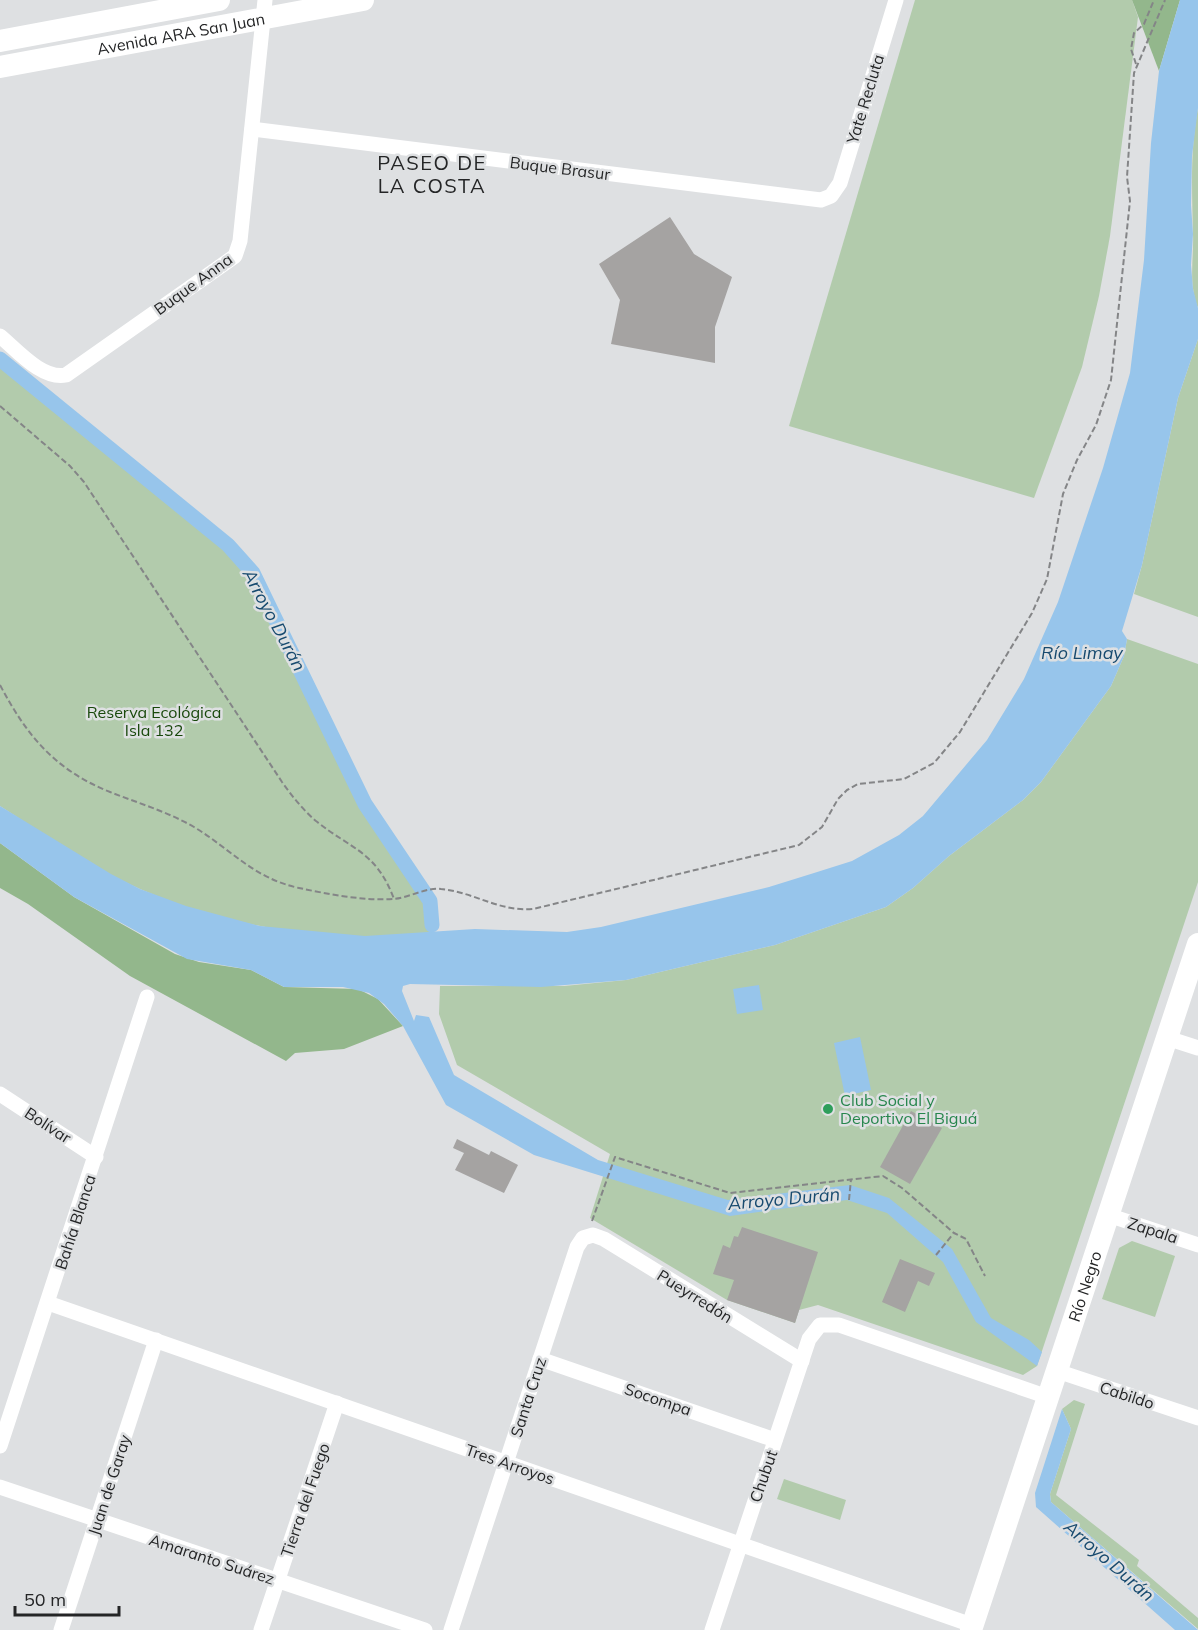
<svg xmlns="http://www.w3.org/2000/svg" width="1198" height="1630" font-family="Mulish,sans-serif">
<rect width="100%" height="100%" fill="#dee0e2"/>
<!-- green -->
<g fill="#b2cbac">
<polygon points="915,0 1132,0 1138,17 1110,236 1099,296 1082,367 1034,498 789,426"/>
<path d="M1198 108V308C1188 283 1194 259 1193 234 1192 191 1190 150 1198 108Z"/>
<polygon points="1198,339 1198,617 1134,594 1142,565 1178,398"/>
<path d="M0 359 228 545 253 573 365 804 430 901 433 918 430 933C334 944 228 928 140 889 91 868 45 835 0 806Z"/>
<polygon points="1127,639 1198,664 1198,882 1037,1366 1023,1375 818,1305 799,1310 795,1323 727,1300 590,1218 610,1154 457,1065 439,1014 440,986 564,986 626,980 775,945 886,907 913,888 949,856 1023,800 1041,782 1111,686 1124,656"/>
<polygon points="1132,1241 1175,1256 1155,1317 1102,1299 1119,1248"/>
<polygon points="1074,1400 1085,1404 1056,1495 1139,1560 1137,1566 1198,1618 1198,1629 1051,1502 1050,1494 1071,1429 1062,1409"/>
<polygon points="784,1479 846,1500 840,1520 777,1499"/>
</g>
<!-- forest -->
<g fill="#93b78c">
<polygon points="1132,0 1180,0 1159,71"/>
<polygon points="0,843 74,897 175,954 199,962 251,970 284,987 358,989 378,999 403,1026 344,1049 295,1053 286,1061 130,976 28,904 0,888"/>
</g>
<!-- water -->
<g fill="#97c5eb">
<polygon points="1180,0 1198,0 1198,108 1192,156 1191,205 1193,234 1191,265 1193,289 1198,308 1198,339 1178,398 1142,565 1122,631 1127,639 1124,656 1111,686 1041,782 1023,800 949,856 913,888 886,907 775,945 626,980 541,987 410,984 403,986 402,991 414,1021 416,1015 429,1017 454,1075 598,1160 728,1200 850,1185 889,1198 952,1249 991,1318 1029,1340 1042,1352 1037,1366 976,1322 943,1262 887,1213 847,1200 730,1216 534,1155 446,1105 403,1026 384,1004 369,993 343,987 284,987 251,970 187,959 74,897 0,843 0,806 111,874 140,889 186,906 260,926 365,936 475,929 567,932 601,927 769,887 814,873 852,861 899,835 923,816 987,740 1024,679 1058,602 1103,468 1130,373 1144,260 1151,143 1159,71"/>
<polygon points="759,985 763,1010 737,1014 733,989"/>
<polygon points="860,1037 871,1090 845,1096 834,1043"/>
<polygon points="1062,1409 1071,1429 1050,1494 1051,1502 1198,1630 1175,1630 1036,1507 1035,1493"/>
</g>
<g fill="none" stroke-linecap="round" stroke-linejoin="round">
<!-- canal -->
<polyline stroke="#97c5eb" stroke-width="15" points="0,359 228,545 253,573 365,804 430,901 432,925"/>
</g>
<!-- building -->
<g fill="#a5a3a2">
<polygon points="670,217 694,254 732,277 715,327 715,363 611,344 620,300 599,264"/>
<polygon points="911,1111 942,1128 910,1184 880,1167"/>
<polygon points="457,1139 489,1155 491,1151 518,1165 504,1193 455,1170 464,1153 453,1148"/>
<polygon points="742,1227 818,1252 795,1323 727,1300 734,1280 713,1274 723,1245 730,1248 734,1236 738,1237"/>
<polygon points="900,1259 935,1273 929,1286 918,1281 905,1312 882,1302"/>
</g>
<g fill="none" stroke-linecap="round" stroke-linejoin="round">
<!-- path -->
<g stroke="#848587" stroke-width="2" stroke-dasharray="6 3" stroke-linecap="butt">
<polyline points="1136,64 1131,49 1134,33 1144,24 1154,0"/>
<path d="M0 406 70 466 84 482 282 782C292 796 303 810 316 821 352 850 376 851 394 899"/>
<path d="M0 685C27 736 55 770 110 792 138 803 168 812 194 827 232 850 253 878 299 888 328 894 363 901 393 899 409 898 426 887 441 889 474 892 499 912 533 909L799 845 822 827 838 799 847 790 858 784 904 779 934 763 960 732 1032 613 1047 579 1063 494 1077 460 1096 425 1111 380 1130 201 1127 177 1134 73 1165 0"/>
<polyline points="849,1200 851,1179"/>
<polyline points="592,1221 615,1157 730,1193 883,1176 902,1188 954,1233 966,1239 985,1276"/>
<polyline points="936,1255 953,1234"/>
</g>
<!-- street -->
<g stroke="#fff" stroke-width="15">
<polyline points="252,129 821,200 831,196 840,183 896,0"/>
<path d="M0 336C17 350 42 380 66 375L235 256 240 241 265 0"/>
<polyline points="1167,1038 1198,1048"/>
<polyline points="0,1094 96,1157"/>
<polyline points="1108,1215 1198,1245"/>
<polyline points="48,1303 972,1625"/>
<polyline points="540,1359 775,1440"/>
<polyline points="1057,1371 1198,1418"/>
<polyline points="0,1446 147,997"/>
<polyline points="0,1487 425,1630"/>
<polyline points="61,1630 156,1340"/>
<polyline points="261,1630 337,1403"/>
<polyline points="451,1630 577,1247 583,1238 593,1235 604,1239 802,1361"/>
<polyline points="712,1630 809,1339 820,1325 839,1325 1048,1397"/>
</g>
<!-- secondary -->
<g stroke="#fff" stroke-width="22">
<polyline points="0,41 219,0"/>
<path id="s1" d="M0 67 363 0"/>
<path id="s2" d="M971 1630 1198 944"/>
</g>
</g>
<!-- markers -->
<circle fill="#2e9e5b" stroke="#dee0e2" stroke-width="2" cx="828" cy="1109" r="6"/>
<g text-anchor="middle" stroke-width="5" stroke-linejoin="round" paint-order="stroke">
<!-- street labels -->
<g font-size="16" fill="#242526" stroke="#dee0e2">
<text dy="6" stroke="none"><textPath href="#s1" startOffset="184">Avenida ARA San Juan</textPath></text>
<text transform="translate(865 99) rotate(-73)" y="6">Yate Recluta</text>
<text transform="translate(560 168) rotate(7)" y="6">Buque Brasur</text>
<text transform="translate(193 284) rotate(-36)" y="6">Buque Anna</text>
<text transform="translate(48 1125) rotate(33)" y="6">Bolívar</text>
<text transform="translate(75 1222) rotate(-72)" y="6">Bahía Blanca</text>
<text transform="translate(1153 1230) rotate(18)" y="6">Zapala</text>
<text dy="6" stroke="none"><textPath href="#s2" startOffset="362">Río Negro</textPath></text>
<text transform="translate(695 1296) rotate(32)" y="6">Pueyrredón</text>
<text transform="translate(1127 1395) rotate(18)" y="6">Cabildo</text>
<text transform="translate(528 1397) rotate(-72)" y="6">Santa Cruz</text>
<text transform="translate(658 1399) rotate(19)" y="6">Socompa</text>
<text transform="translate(510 1464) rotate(19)" y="6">Tres Arroyos</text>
<text transform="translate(763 1476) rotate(-71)" y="6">Chubut</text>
<text transform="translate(109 1485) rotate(-72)" y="6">Juan de Garay</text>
<text transform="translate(305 1500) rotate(-71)" y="6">Tierra del Fuego</text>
<text transform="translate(212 1559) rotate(18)" y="6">Amaranto Suárez</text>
</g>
<!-- park labels -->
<g font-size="16" fill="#18480b" stroke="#dee0e2">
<text x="154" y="718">Reserva Ecológica<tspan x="154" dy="18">Isla 132</tspan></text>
</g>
<!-- leisure labels -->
<g font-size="16" fill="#27864d" stroke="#dee0e2" text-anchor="start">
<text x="840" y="1106">Club Social y<tspan x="840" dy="18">Deportivo El Biguá</tspan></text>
</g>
<!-- water labels -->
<g font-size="18" font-style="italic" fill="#174a6f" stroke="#dee0e2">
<text transform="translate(274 620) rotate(62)" y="6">Arroyo Durán</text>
<text x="1082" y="659">Río Limay</text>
<text transform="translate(784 1199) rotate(-5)" y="6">Arroyo Durán</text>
<text transform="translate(1109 1561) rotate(41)" y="6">Arroyo Durán</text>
</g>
<!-- quarter labels -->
<g font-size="20" letter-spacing="1.5" fill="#242526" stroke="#dee0e2">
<text x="432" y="170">PASEO DE<tspan x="432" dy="23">LA COSTA</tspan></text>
</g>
</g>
<!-- scale -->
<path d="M15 1606v9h104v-9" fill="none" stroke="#242526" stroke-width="3"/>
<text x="24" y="1606" font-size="18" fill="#242526" stroke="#dee0e2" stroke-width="4.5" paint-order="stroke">50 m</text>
</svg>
